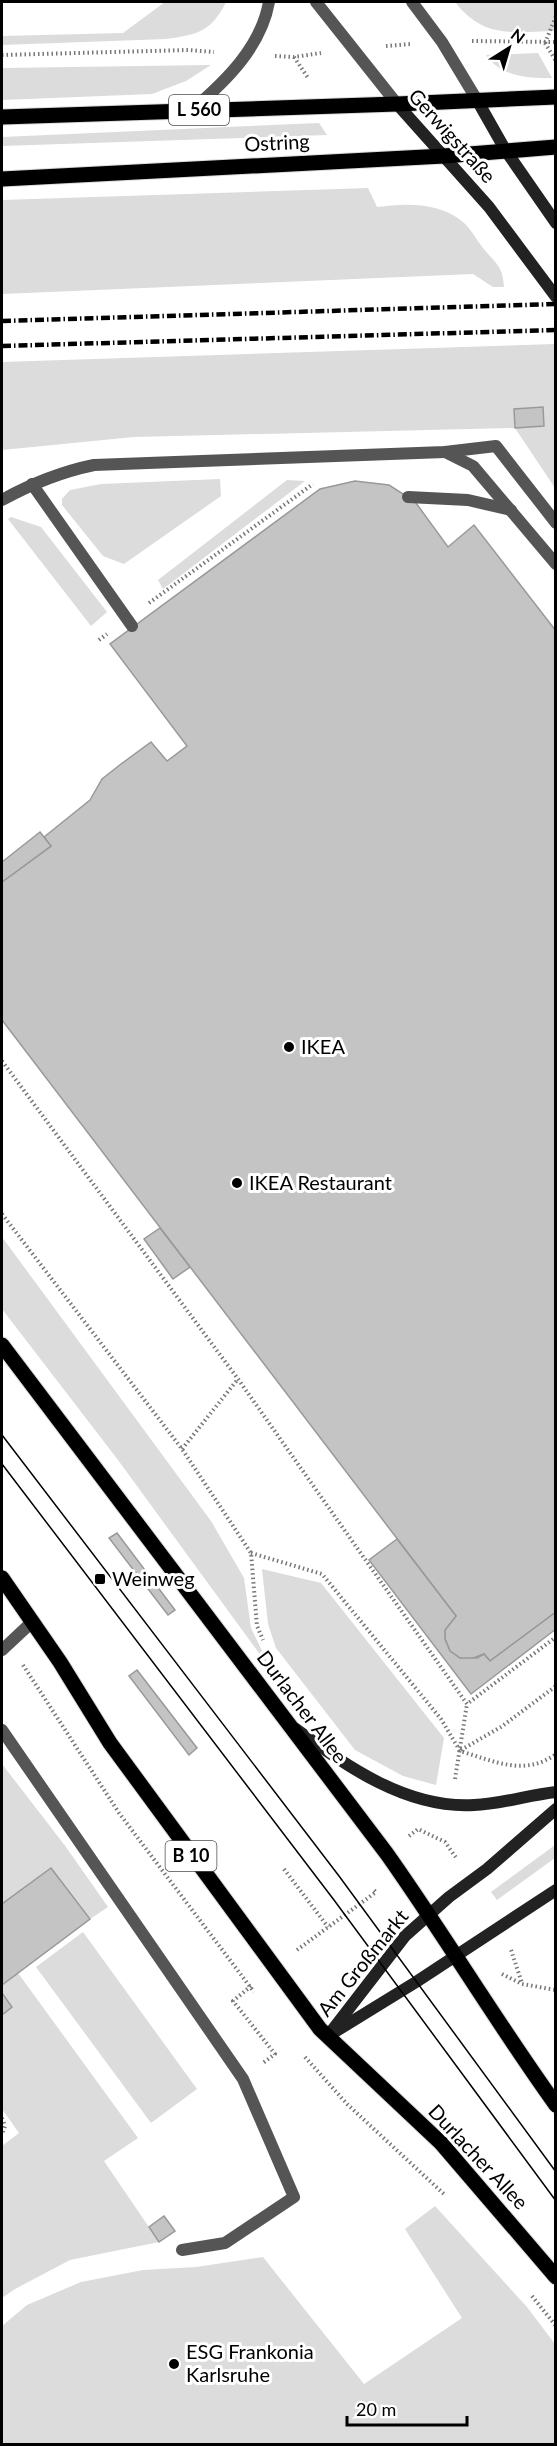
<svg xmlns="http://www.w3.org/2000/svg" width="557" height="2446" font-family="Lato,sans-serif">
<rect width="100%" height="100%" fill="#fff"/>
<!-- green -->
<g fill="#dcdcdc" fill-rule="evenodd">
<path d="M165 2H226C212 31 197 35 166 39L2 45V36L123 33Z"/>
<path d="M455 2H555V31C512 32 484 39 455 2Z"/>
<path d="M538 53 552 78C528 79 500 76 486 55Z"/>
<polygon points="211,65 186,81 152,94 2,100 2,68"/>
<polygon points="319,123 327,135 2,146 2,137"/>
<path d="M368 188 377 207C405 203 440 202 463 222 471 229 476 239 483 248 496 264 503 266 504 287H493L473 274 2 294V200Z"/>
<path d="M555 344V488L515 428 134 437 2 450V362ZM543 408 544 426 515 428Z"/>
<polygon points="220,479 221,496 124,564 103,556 62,505 62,499 70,490 101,484"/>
<polygon points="287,480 305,481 163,589 158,580"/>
<polygon points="11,517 41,527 107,612 91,626 8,519"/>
<polygon points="2,1237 211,1521 244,1578 251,1628 272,1671 118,1460 2,1309"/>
<polygon points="262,1569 321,1583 444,1738 436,1785 403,1776 355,1750 276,1648 268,1624"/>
<polygon points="2,1764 66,1847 108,1907 90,1919 51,1868 2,1904"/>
<polygon points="555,1845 555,1858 497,1900 491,1892"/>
<polygon points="83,1932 197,2089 151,2123 36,1967"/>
<polygon points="18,1973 138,2138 104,2161 159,2242 70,2260 15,2289 2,2298 2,2146 19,2133 2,2109 2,2015 12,2007 2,1993 2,1985"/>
<polygon points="435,2206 527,2307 555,2344 555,2444 2,2444 2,2326 27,2305 81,2282 143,2270 196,2267 263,2257 364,2384 462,2318 405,2229"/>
</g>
<!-- building -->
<g fill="#c4c4c4" stroke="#999" stroke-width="1.5">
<polygon points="543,407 544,426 515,428 514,409"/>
<polygon points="355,481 389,485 408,497 416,503 448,547 474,525 556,631 556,1612 490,1661 484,1654 468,1660 460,1658 450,1651 445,1639 445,1630 456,1616 2,1020 2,882 51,846 44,837 90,800 102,779 121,764 151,742 167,761 187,746 110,644 320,489"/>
<polygon points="40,832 51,846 2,882 2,862"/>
<polygon points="160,1228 190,1267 173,1279 144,1239"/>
<polygon points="117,1533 175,1610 168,1615 109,1538"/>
<polygon points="397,1539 456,1616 445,1630 445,1639 450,1651 460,1658 477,1658 484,1654 490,1661 556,1612 556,1629 471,1694 369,1560"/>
<polygon points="137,1670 197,1748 189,1755 129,1676"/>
<polygon points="51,1868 90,1919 2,1985 2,1904"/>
<polygon points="2,1993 12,2007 2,2015"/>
<polygon points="164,2216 175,2231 159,2242 149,2227"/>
</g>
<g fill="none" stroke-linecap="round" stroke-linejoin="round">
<defs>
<g id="primary">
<polyline points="2,117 397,104 556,97"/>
<polyline points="2,179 444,156 556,147"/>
<path d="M2 1345 387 1854C445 1936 497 2023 556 2105"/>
<polyline points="2,1578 60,1662 110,1743 320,2029 441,2143 556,2277"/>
</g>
</defs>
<!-- primary casing -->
<use href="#primary" stroke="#dbdbdb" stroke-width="17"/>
<!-- path -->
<g stroke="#777" stroke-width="4" stroke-dasharray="1.5 3" stroke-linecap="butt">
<polyline points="472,41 556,42"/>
<polyline points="545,43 556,16"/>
<polyline points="545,43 556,61"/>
<polyline points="386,46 411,44"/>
<polyline points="2,55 188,50 214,52"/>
<polyline points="275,56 294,57 321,53"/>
<polyline points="294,57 308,78"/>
<polyline points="149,603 313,484"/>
<polyline points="99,640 107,634"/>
<polyline points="2,1061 238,1379 467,1704 556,1637"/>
<polyline points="2,1214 182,1449 251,1553 257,1626 263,1640"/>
<polyline points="182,1449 238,1379"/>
<path d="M251 1553 322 1574 441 1719 460 1751C494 1761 524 1777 556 1754"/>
<polyline points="23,1665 119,1813 254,1992"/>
<polyline points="461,1750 501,1727 556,1686"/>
<polyline points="455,1779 467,1704"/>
<polyline points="409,1836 418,1829 445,1842 457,1859"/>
<polyline points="284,1869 328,1927"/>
<polyline points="297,1950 376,1892 374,1890"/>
<polyline points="511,1950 522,1983"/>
<polyline points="502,1974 522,1984 556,1990"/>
<polyline points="251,1986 233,2001 275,2054 263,2063"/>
<polyline points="305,2057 347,2104 445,2195"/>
<polyline points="2,2118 5,2126 2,2134"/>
<polyline points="532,2296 556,2326"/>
</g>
<!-- service -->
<g stroke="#555" stroke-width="12">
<polyline points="445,452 473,466 556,564"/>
<polyline points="32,484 132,626"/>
<polyline points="408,497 468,500 511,510"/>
<path d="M2 500C31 484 60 472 94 465L445 452 496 446 556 523"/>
<polyline points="2,1650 32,1622"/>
<polyline points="2,1730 243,2079 294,2197 225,2243 182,2250"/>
</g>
<!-- tertiary -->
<g stroke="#555" stroke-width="12">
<polyline points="316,2 397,104"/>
<polyline points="412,2 442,42 477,100"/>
<path d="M192 110C226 81 261 47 269 2"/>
</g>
<!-- secondary -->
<g stroke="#222" stroke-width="12">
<polyline points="477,100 506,151 556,223"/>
<polyline points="397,104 489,207 556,297"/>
<path d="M296 1729C348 1767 407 1809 474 1805 502 1804 528 1795 556 1792"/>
<polyline points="333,2033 416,1982 556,1890"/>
<polyline points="327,2037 405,1936 449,1897 487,1869 556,1809"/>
</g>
<!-- primary -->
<use href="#primary" stroke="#000" stroke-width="15"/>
<!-- tram -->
<g stroke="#000" stroke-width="1.5">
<polyline points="2,1435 339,1876 556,2172"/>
<polyline points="2,1464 334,1900 556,2201"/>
</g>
<!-- rail -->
<g stroke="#000" stroke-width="4.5" stroke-dasharray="9 3 1.5 3" stroke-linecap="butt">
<polyline points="2,321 556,304"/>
<polyline points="2,346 556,330"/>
</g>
</g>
<!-- markers -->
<g fill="#000" stroke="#fff" stroke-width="2">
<circle cx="289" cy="1047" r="6"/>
<circle cx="237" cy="1183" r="6"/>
<rect x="94" y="1573" width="12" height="12" rx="3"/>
<circle cx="174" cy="2364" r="6"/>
</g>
<g text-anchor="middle" stroke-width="6" stroke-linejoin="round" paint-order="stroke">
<!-- shield labels -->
<g fill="#fff" stroke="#4c4c4c" stroke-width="1.5">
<rect x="169" y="95" width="60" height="30" rx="4.5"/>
<rect x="165.5" y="1841" width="51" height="30" rx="4.5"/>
</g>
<g font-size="18" font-weight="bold" fill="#000">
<text x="199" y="116">L 560</text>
<text x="191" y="1862">B 10</text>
</g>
<!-- street labels -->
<g font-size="20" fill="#000" stroke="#fff">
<text transform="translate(452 136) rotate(48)" y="7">Gerwigstraße</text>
<text transform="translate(277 143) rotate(-3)" y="7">Ostring</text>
<text transform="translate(302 1707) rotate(53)" y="7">Durlacher Allee</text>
<text transform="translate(363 1963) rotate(-51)" y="7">Am Großmarkt</text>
<text transform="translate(478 2157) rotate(47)" y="7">Durlacher Allee</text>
</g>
<!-- poi labels -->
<g font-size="20" fill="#000" stroke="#fff" text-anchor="start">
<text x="301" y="1054">IKEA</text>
<text x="249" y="1190">IKEA Restaurant</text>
<text x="112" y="1586">Weinweg</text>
<text x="186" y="2359">ESG Frankonia<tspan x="186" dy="23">Karlsruhe</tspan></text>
</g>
</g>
<!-- border -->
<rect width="557" height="2446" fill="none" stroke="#000000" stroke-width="6"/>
<!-- north arrow -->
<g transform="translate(509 48) rotate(37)" stroke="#ffffff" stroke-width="4.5" paint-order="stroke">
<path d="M0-4.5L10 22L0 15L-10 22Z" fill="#000000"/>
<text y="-9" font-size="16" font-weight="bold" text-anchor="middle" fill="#000000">N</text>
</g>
<!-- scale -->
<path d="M347 2416v9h120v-9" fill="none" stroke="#000000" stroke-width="3"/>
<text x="356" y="2416" font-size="18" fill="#000000" stroke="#ffffff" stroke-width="4.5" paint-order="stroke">20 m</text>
</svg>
